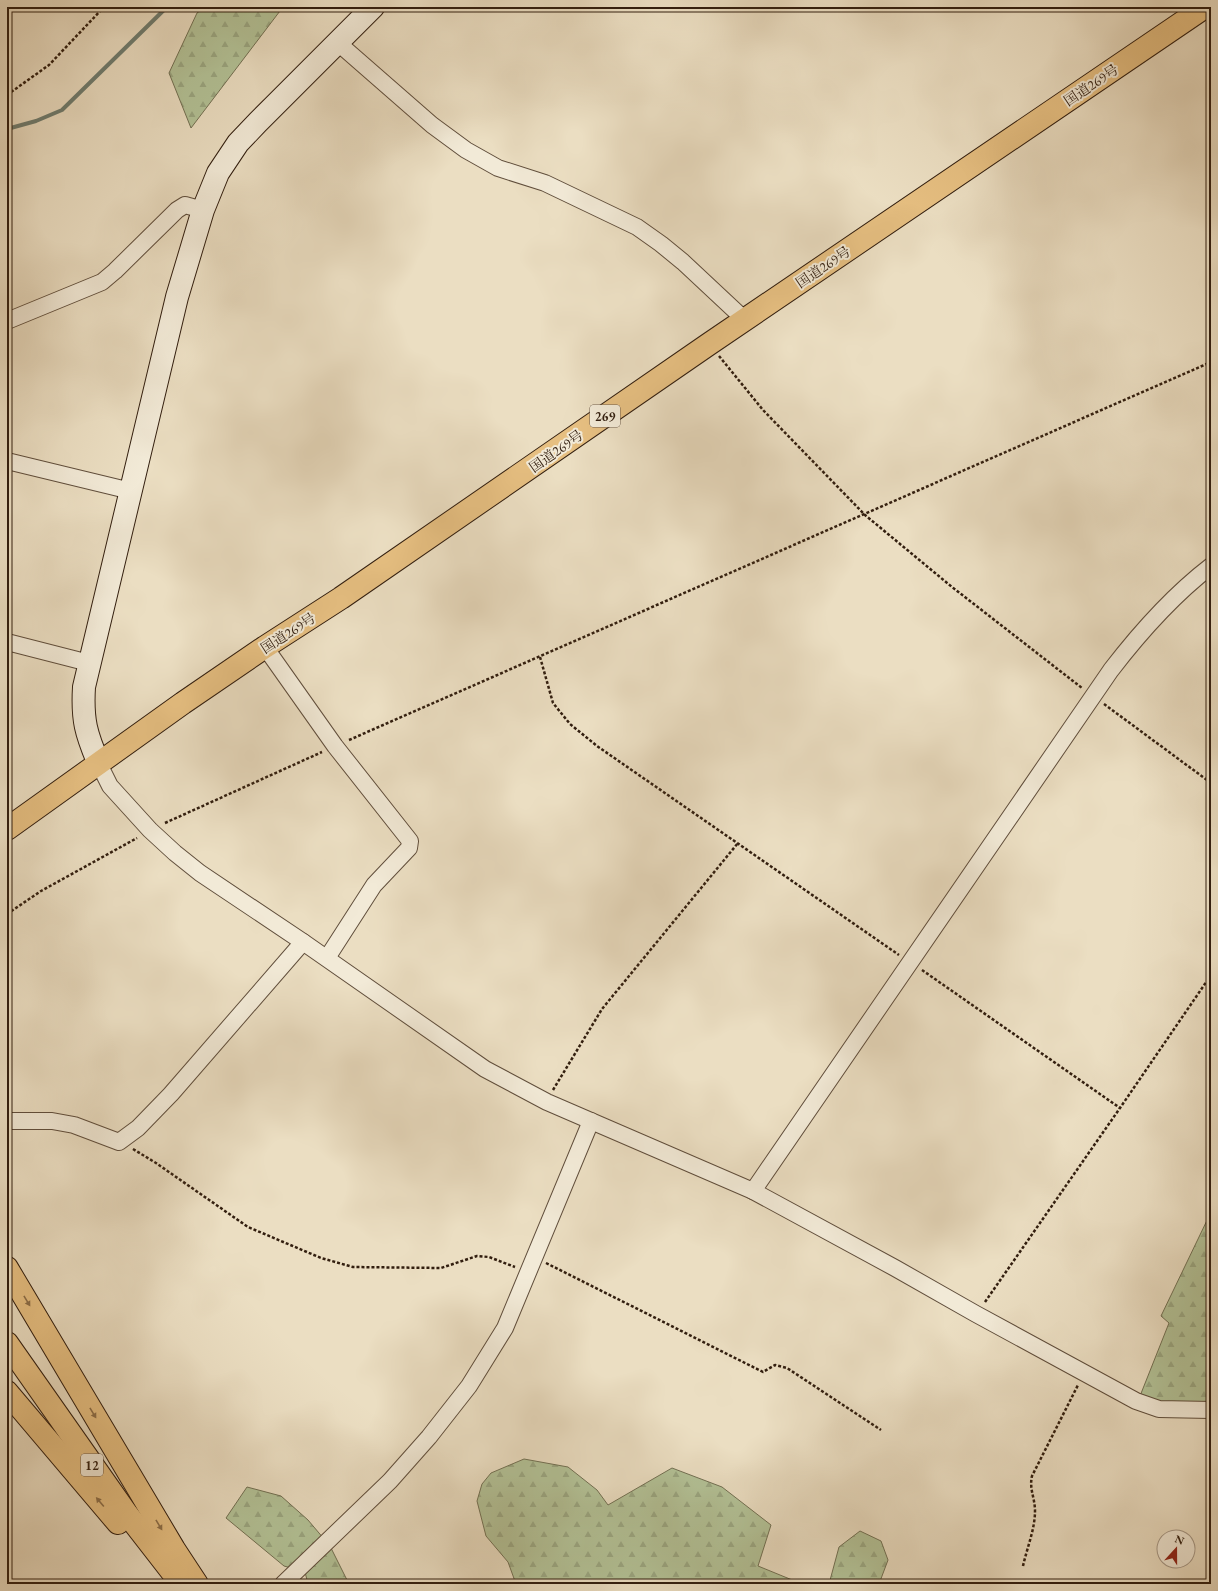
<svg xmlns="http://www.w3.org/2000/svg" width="1218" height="1591" font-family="'EB Garamond','Noto Serif JP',serif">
<defs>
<pattern id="forest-firs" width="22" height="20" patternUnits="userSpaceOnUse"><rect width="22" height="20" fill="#b3c297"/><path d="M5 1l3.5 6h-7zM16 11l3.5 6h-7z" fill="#9aa681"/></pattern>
</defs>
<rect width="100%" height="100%" fill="#ebdec2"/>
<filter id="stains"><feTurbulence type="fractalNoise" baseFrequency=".005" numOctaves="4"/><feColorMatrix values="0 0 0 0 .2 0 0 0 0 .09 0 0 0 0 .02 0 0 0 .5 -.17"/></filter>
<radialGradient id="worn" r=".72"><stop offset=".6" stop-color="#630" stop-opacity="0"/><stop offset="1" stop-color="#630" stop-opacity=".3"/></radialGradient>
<!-- forest -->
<g fill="url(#forest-firs)" stroke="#727053">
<polygon points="205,7 283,7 191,128 169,73 197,13"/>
<polygon points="1211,1212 1211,1401 1164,1404 1140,1396 1169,1323 1161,1316"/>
<polygon points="524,1459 568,1467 597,1490 608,1505 672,1468 722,1487 771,1525 758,1566 802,1584 516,1584 508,1562 486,1536 477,1501 482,1484 491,1473"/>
<polygon points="247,1487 281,1496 308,1520 330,1546 349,1584 308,1584 305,1572 284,1566 226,1518"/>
<polygon points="860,1531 881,1541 888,1560 879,1584 829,1584 839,1547"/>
</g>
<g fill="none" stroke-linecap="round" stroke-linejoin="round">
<!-- stream -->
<polyline stroke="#6f7d70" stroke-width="4" points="7,129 36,121 62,110 167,7"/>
<defs>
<g id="street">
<polyline points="337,42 432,125 466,150 498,168 545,183 637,227 661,244 683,262 745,320"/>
<polyline points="7,321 102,282 115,271 177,210 185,205 203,210"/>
<polyline points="7,461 131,491"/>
<polyline points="7,642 89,663"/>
<polyline points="265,647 335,746 410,841 409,848 374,885 327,958"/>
<polyline points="99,764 110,786 150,830 175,853 200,873 303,942 485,1069 547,1102 753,1191 895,1268 976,1314 1136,1401 1159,1409 1211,1410"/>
<polyline points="7,1121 52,1121 74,1125 119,1142 138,1128 171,1094 303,942"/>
<path d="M753 1191 1111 670C1141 631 1172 596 1211 566"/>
<polyline points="283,1584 390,1481 429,1437 469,1386 505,1328 591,1121"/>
</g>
<path id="secondary" d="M99 764C86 734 82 720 84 687L177 297 203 210 218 173 238 143 258 122 373 7"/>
<g id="highway">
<polyline points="7,829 183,703 265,647 341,598 709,344 1205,7"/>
<polyline points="7,1268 174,1549 197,1584"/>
<polyline points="7,1343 127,1514 179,1581"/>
<polyline points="7,1392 118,1523"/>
</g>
</defs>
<!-- street casing -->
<use href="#street" stroke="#604e3c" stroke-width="18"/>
<!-- secondary casing -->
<use href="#secondary" stroke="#321e0f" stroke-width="24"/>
<!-- highway casing -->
<use href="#highway" stroke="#321e0f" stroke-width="24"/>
<!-- path -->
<g stroke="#321e0f" stroke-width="2.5" stroke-dasharray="3 2" stroke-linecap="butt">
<polyline points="7,95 49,65 104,7"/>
<polyline points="719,356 763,410 865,515 952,587 1082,688"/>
<polyline points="540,657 553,703 570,724 597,746 899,955"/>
<polyline points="1104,704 1211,783"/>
<polyline points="349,740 1211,362"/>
<polyline points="165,823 322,752"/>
<polyline points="7,914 41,891 137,838"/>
<polyline points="922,970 1120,1108"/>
<polyline points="553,1090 602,1009 738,843"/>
<polyline points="133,1149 156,1163 248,1227 321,1258 353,1267 441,1268 477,1256 489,1257 515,1267"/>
<polyline points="546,1263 763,1372 775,1365 787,1368 881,1430"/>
<polyline points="985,1302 1120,1108 1211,975"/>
<path d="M1023 1566C1027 1548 1035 1529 1035 1511 1035 1498 1029 1489 1032 1476L1078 1385"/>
</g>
<!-- street -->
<use href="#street" stroke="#f2ead7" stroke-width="16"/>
<!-- secondary -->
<use href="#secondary" stroke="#f2ead7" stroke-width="22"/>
<!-- highway -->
<use href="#highway" stroke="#e6bf81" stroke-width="22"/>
</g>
<!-- one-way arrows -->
<defs><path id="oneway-solid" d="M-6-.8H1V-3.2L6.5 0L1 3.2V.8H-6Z"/></defs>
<g fill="#8c6e48">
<use href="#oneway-solid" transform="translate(27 1301) rotate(59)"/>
<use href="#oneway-solid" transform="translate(93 1413) rotate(59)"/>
<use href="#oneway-solid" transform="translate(100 1502) rotate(-130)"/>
<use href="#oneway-solid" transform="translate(159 1525) rotate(59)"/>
</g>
<g text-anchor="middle" stroke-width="4" stroke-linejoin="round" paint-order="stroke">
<!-- shield labels -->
<g fill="#f2ead7" stroke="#6c5b4b" stroke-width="1">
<rect x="590" y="405" width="30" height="22" rx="3"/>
<rect x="81" y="1454" width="22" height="22" rx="3"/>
</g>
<g font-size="13" font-weight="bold" fill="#321e0f">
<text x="605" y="421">269</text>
<text x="92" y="1470">12</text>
</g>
<!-- street labels -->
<g font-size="14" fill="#321e0f" stroke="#f2ead7">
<text transform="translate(1091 85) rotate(-34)" y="5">国道269号</text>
<text transform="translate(823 267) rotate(-34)" y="5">国道269号</text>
<text transform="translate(556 451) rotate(-35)" y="5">国道269号</text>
<text transform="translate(288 633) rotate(-33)" y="5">国道269号</text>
</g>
</g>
<!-- margin -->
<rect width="1218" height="1591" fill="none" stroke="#ebdec2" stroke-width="24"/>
<rect x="8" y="8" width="1202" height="1575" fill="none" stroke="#321e0f" stroke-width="2"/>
<rect x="12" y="12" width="1194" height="1567" fill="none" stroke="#321e0f"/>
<!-- north arrow -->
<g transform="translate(1176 1549) rotate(21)"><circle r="19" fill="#f2ead7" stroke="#a59887"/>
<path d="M0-3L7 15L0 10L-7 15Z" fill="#8f2418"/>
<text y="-6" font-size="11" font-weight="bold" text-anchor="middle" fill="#321e0f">N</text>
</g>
<rect width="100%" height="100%" filter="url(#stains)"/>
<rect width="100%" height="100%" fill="url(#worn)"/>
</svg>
